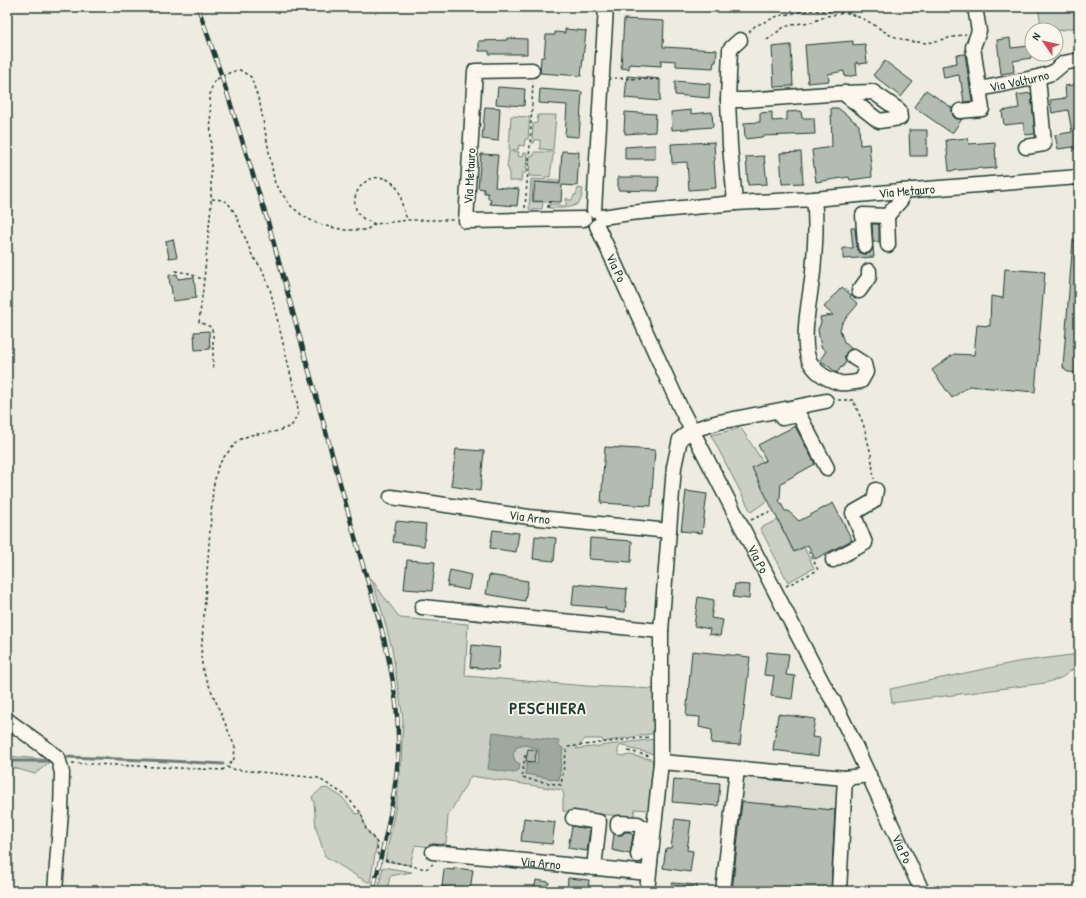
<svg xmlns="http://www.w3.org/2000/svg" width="1086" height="898" font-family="'Patrick Hand',sans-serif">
<rect width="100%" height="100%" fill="#eeece1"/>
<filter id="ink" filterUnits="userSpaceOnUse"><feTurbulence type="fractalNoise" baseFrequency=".025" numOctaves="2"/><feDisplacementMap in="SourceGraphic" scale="8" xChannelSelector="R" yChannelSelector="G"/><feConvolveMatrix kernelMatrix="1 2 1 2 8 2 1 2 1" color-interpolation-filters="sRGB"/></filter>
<g filter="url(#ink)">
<!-- built -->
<polygon fill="#ddddd2" points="742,775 841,784 833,891 727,891"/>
<!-- green -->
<g fill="#cbcfc4" stroke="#75867c">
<polygon points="1038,7 1074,7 1077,27 1056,31 1042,30"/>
<polygon points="538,115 556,115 553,150 540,149 540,140 535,140 534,143 532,143 533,124 537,123"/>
<polygon points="511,116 530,117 528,139 525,139 524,146 519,145 518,150 509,149"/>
<polygon points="509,151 519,152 518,156 522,157 523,153 527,153 526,173 522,173 521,181 509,181 509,169 507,168"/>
<path d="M534 152H554C552 161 551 168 550 177L529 176 530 156H534Z"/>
<polygon points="531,179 559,180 559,183 533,182 532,202 543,202 542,209 531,210 529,209"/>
<path d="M578 188 583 189C582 193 582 198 580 201 574 210 558 208 549 208V204H560V206H566V199L567 198 568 200H572L574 195H576Z"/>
<polygon points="741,428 763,462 768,500 751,512 711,435"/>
<polygon points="778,520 794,552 804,547 814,568 788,582 760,528"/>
<path d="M371 578 384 597 400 618 468 624 465 676 587 686 657 689 656 733 603 742 602 739H585L576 749 655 739 654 754 631 749 628 746 621 745C618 748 617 750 619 755L624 756 630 755 655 760 649 810 635 809 634 817 563 811V800L564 795 562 790 471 776 448 816 446 843 430 847 415 845 410 865 385 861 397 799 401 763 403 719 392 649 381 608Z"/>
<polygon points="1079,654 1079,665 1061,678 1045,683 892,703 890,689 1017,662"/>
<polygon points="7,756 52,760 35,774 14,768 7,768"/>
<polygon points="327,788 342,797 356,814 361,813 366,829 377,843 370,883 358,877 325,856 316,828 314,803 312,797 321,789"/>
<polygon points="383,867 412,872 390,876 387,891 378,891"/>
</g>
<!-- water -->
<polygon fill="#9fa89f" stroke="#6c7d74" points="493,732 559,741 559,746 563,748 559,780 525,774 527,762 537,764 539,749 525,745 517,747 513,754 515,761 520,764 519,770 514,773 488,769"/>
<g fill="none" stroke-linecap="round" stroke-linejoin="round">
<!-- stream -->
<g stroke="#6c7d74" stroke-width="3">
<polyline points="67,757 170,761 223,764"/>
<polyline points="7,761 53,761"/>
</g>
</g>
<!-- building -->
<g fill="#b4bbb0" stroke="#1f3d34">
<polygon points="624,19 664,21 663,47 717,50 716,62 714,62 713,68 676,66 676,61 661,60 661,66 629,64 629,69 621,68"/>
<polygon points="565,29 586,31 581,76 540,73 541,57 544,57 546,35 555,35 555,32 565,33"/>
<polygon points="507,38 527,39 527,54 489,54 489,51 479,51 479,41 507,40"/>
<polygon points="1010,38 1011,48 1030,46 1031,58 1013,61 1014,72 1001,74 997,40"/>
<polygon points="853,41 853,45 865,44 867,63 859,64 856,62 857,75 845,77 844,71 828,74 829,81 808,83 805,45"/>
<polygon points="791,45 793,86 774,87 772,47"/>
<polygon points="965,54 972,101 964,102 961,82 960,82 959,75 944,78 942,66 957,63 956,55"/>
<polygon points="885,61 913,82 901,97 873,75"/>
<polygon points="627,76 660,79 660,101 625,98"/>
<polygon points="675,81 710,84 709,98 675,95"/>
<polygon points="1079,84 1079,150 1075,150 1074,147 1058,149 1055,135 1072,132 1068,110 1052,113 1050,100 1066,98 1065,86"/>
<polygon points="498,87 525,89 524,106 496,104"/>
<polygon points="540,89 582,92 579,137 565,136 567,105 539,103"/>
<polygon points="926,90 952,108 952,112 953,116 956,119 962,119 953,132 950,132 914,107"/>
<polygon points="1031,93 1035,134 1025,135 1023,123 1004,125 1002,111 1019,108 1017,95"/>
<polygon points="485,107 500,108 498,141 482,139"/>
<polygon points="831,108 838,108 859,125 860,145 869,144 872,177 850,180 849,177 816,182 812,150 832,147"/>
<polygon points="691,110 691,114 712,112 713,127 672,130 671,112"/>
<polygon points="801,111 802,118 814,118 815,134 762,136 762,137 745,139 744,123 760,122 760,113 772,112 772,121 787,120 787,112"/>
<polygon points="625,112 656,114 655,132 625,134 625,131 624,131"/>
<polygon points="909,130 927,130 927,156 910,156"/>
<polygon points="968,138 969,144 995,142 996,168 982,169 982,168 949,171 946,140"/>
<polygon points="714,142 715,160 714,161 716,188 689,190 687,162 672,163 671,144"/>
<polygon points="655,145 655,159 625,159 625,147"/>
<polygon points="562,151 579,152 577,186 562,185 561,202 533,201 535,182 560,184"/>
<polygon points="801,152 803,183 782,184 780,153"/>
<polygon points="481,154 498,155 495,187 519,189 517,206 490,204 491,199 488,199 488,193 484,193 484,189 478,188"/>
<polygon points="764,156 767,184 748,185 746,157"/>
<polygon points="618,177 659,177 658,191 618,190"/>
<polygon points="872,224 879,224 879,242 873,242"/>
<polygon points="851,228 855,228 857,247 858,251 862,254 866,254 870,253 872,250 873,247 874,257 843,259 843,248 853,248"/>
<polygon points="173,239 177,257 169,258 166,241"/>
<polygon points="1073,240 1079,241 1079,373 1068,372 1065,370 1063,367"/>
<polygon points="1005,269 1045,272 1035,392 969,386 952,398 932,370 954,354 974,355 977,325 990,326 991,296 1003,298"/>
<polygon points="177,274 178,279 194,277 196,298 173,301 171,286 170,286 169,275"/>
<polygon points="842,287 851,295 850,297 858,304 842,323 840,330 844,342 852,349 849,350 846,353 845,357 846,362 842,368 841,367 837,373 820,360 826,351 821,347 818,330 821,322 820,317 833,315 824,307"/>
<polygon points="209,331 210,349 195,350 194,332"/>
<polygon points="795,426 815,464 781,483 780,498 779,500 785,511 788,511 799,521 833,503 852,540 815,559 808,545 794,552 752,468 766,460 758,445"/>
<polygon points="605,447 655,450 651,506 601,503"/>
<polygon points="456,449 484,451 480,491 451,486"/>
<polygon points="686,491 707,494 702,533 681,531"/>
<polygon points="396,521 426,524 424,546 393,542"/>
<polygon points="493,530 519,533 516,552 490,548"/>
<polygon points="535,536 556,538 554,561 533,559"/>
<polygon points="590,538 632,541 631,562 589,559"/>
<polygon points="407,560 435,562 432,591 404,589"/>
<polygon points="450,570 471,575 468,590 447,586"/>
<polygon points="489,575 528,581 525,601 486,594"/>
<polygon points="574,584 627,589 625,612 605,610 606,608 572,605"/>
<polygon points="735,584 750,585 749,599 733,597"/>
<polygon points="698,597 714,600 711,618 723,620 720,636 709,634 710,629 694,626"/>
<polygon points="472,645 500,648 498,670 470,667"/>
<polygon points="692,651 750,657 740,745 711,743 712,730 699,727 700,717 686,716"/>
<polygon points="767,652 789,654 786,675 795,676 792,699 771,696 774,676 764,675"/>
<polygon points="778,714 815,719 812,737 820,738 818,756 773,750"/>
<polygon points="528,749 537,750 534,762 526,761"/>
<polygon points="674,779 720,783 718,806 672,802"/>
<polygon points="742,802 835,810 831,891 732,891"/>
<polygon points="524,818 555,822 552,844 521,841"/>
<polygon points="675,819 691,821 687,850 693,851 690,872 663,868 666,848 671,848"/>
<polygon points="572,826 590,829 587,851 568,848"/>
<polygon points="625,832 629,832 633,835 630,854 612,850 614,834 618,835 622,835"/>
<polygon points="454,868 473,870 470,890 442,887 444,869 454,870"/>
<polygon points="568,878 589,880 588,891 567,891"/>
<polygon points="536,880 549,882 547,891 534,891"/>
<polygon points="672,883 697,885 697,891 671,891"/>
</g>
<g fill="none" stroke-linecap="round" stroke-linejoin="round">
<defs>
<g id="minor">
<polyline points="532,70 475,71 466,221 584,219"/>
<path id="s1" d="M980 89 1038 77 1052 73 1064 63 1079 60"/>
<polyline points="728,100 745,100 843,93 873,92 899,110 900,118 879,121 843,93"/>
<polyline points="960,111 982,109 973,47 979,31 975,7"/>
<polyline points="1026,147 1044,144 1038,77"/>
<path d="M814 199C817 223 815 248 813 272 811 294 798 348 812 365 818 374 830 380 840 383 846 384 855 382 861 381L866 372 864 364 853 357"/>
<polyline points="735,203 730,146 728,100 730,49 740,40"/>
<polyline points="594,210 606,7"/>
<polyline points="887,216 888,245"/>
<path id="s2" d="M602 217 630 213 735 203 814 199 901 191 1079 177"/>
<path id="s3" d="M597 226 614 262 681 409 823 684 834 702 852 739 922 891"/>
<polyline points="865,246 863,215 887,216 901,200 901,191"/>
<polyline points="859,291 869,277 869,271"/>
<polyline points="782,418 799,415 827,468"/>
<path id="s4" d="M391 497 529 517 669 531"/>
<polyline points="833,560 865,543 853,513 874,501 876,490"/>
<polyline points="422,607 661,631"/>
<polyline points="7,720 43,746 58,758 60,765 62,773 61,812 55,891"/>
<polyline points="661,762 845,778 869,775"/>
<polyline points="573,818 599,822 594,868"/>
<polyline points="618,827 618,823 638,824 643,828 653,830"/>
<path id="s5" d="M433 852 648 873"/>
<polyline points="638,855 643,828"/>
<polyline points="647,891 661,762 661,631 674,467 680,439 692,430 719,422 826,401"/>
<polyline points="723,891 737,769"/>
<polyline points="839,891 845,778"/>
</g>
</defs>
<!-- minor casing -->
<use href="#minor" stroke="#1f3d34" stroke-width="17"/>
<!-- path -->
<g stroke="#1f3d34" stroke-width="1.5" stroke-dasharray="3 3" stroke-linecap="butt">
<polyline points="848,13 868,7"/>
<polyline points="749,32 755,26 778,16 811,10 848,13 866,20 890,35 907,41 927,43 966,34"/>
<polyline points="767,40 784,27 796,24 812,22 827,16 844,13"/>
<polyline points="614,78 662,80"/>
<polyline points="212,199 223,200 227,202 231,207 236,215 252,255 262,269 270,289 297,401 298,410 298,414 292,425 286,428 274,432 250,435 241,439 236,443 224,457 218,466 213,488 201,656 203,671 235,747 234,759 227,767"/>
<polyline points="525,208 530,146 533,82"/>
<polyline points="548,208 548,202 551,202"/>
<path d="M375 224C371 222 367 221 364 219 337 199 375 158 397 188 402 195 401 204 404 211 405 214 406 217 408 220"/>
<polyline points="175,271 188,273 204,280"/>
<polyline points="213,368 213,333 211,327 199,322 204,280 211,206 211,146 210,92 215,80 231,72 240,70 251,77 260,104 273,173 275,184 291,206 303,216 314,222 326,226 345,230 366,230 375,224 408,220 454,220"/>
<polyline points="838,400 853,400 863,423 871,454 874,479"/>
<polyline points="751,520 773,510"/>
<polyline points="786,586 818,570 808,549"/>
<polyline points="628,751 650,756"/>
<polyline points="525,755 522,778 561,785 567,747 650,737"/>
<polyline points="72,763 222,770 227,767 231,769 318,778 345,795 361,813 366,829 377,843 378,857"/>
<polyline points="385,860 426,869 433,864"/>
</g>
<!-- minor -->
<use href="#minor" stroke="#fbf7ec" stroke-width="14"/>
<defs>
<path id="rail" d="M198 7 222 77 268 222 361 559C381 623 401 689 398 756 395 802 383 847 373 891"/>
</defs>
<!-- rail casing -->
<use href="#rail" stroke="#1f3d34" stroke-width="4.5"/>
<!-- rail -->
<use href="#rail" stroke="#fbf7ec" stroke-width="3" stroke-dasharray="9" stroke-linecap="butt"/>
</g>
</g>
<g text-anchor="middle" stroke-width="3.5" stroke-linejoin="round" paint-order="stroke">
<!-- street labels -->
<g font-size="13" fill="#1f3d34" stroke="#fbf7ec">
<text dy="5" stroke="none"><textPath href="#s1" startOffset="40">Via Volturno</textPath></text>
<text transform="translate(469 176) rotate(-87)" y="5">Via Metauro</text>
<text dy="5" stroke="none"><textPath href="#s2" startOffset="306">Via Metauro</textPath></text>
<text dy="5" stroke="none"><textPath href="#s3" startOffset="46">Via Po</textPath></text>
<text dy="5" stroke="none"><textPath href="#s4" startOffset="140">Via Arno</textPath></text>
<text dy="5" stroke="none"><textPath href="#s3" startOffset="370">Via Po</textPath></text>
<text dy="5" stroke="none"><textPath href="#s3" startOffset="694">Via Po</textPath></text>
<text dy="5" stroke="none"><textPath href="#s5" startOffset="108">Via Arno</textPath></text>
</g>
<!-- district labels -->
<g font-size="17" font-weight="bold" letter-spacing="1" fill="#1f3d34" stroke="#fbf7ec">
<text x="548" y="714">PESCHIERA</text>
</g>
</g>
<!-- margin -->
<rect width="1086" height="898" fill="none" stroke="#fbf7ec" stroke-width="24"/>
<rect x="12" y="12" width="1062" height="874" fill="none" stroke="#1f3d34" stroke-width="1.5" filter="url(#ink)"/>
<!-- north arrow -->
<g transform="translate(1044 42) rotate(304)"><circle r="19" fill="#fbf7ec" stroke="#a3ada2"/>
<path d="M0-3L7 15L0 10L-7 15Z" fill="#d1495b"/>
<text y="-6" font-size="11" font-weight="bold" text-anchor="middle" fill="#1f3d34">N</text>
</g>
</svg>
